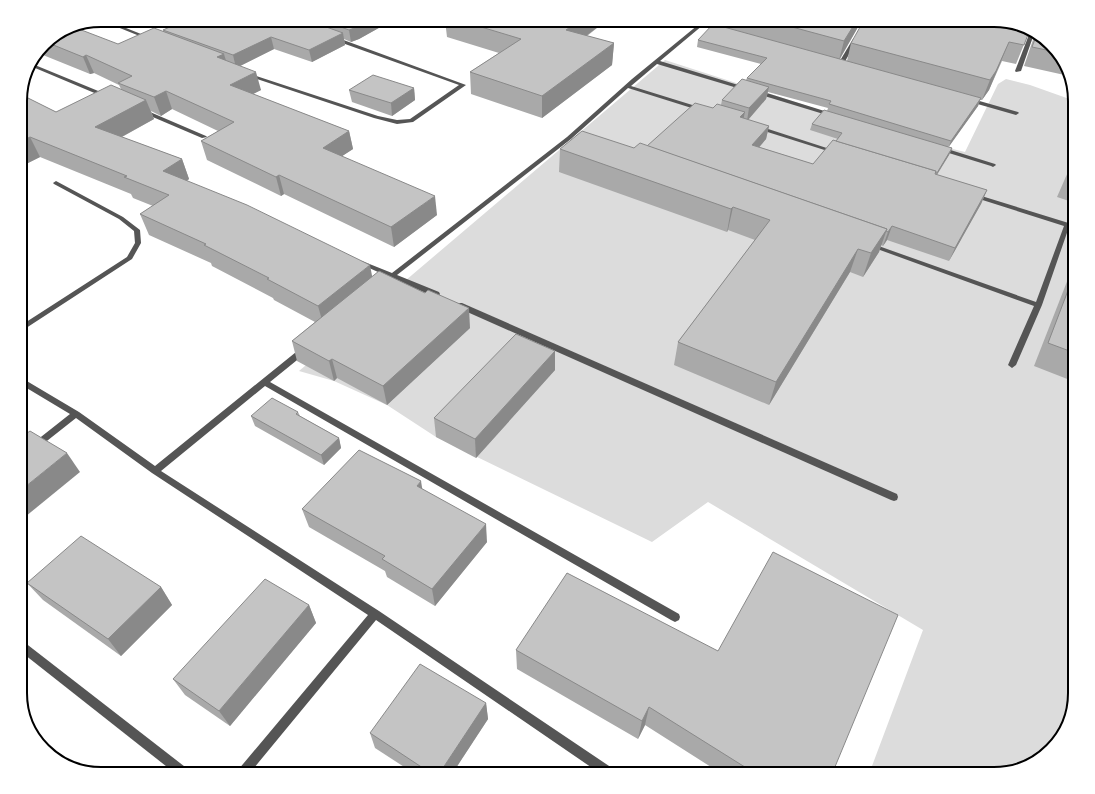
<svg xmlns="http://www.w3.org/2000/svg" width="1095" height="794" font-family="'Titillium Web',sans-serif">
<rect width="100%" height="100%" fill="#fff"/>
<!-- green -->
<polygon fill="#dcdcdc" points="665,60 900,136 965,152 998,84 1006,79 1030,85 1075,101 1075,693 1058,742 1030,766 994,774 869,774 923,630 708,502 652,542 436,437 387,405 334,381 299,371"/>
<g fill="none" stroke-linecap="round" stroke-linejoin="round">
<!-- street -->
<g fill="#555" fill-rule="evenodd">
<polygon points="100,20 106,20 151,38 147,39"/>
<polygon points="704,20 709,20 660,61 748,88 748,90 744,90 657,64 631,86 702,108 702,110 698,110 628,88 571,139 397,275 439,292 440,294 439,296 433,296 393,279 385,285 381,285 380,283 387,276 358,263 358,261 362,261 392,273 567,137 632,79"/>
<polygon points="990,20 994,20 988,34 984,34 984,33"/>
<polygon points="1030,32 1034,34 1021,71 1016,72 1015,71"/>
<polygon points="334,38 338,38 466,85 413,122 397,124 374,118 245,75 250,74 378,116 397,120 410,119 459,85 334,40"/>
<polygon points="853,39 857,40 843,65 839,65 838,64"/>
<polygon points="30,63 108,95 109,96 104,97 28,65"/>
<polygon points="757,90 834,114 835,115 830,116 755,93 754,92"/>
<polygon points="969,98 1018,112 1019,113 1016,115 967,101 966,100"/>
<polygon points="143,109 206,136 207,137 202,138 141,112 140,111"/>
<polygon points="755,126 759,126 839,152 834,153 755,128"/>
<polygon points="941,147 995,164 996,165 993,167 991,166 939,150 939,148"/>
<polygon points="56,181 123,217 140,230 141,243 132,259 20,332 20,326 127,257 135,243 134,231 119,219 54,184 53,183"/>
<polygon points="975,194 1075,225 1075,229 1069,227 1042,305 1016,365 1012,368 1008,365 1034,306 869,246 868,245 871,243 873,244 1036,302 1064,226 973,197 972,196"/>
<polygon points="456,303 462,303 897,494 898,497 897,500 894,501 891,500 456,307 455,305"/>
<polygon points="304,347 308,350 307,352 270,382 679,614 680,617 679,620 675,622 671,620 265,386 161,471 379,611 615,770 617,774 601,774 376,620 249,774 236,774 238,770 368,615 152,473 76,418 38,448 32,448 31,446 32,444 70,414 20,384 20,377 79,412 155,466 301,348"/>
<polygon points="20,640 24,642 189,770 191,774 176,774 20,651"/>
</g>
</g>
<!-- wall -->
<g fill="#a9a9a9" fill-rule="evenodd">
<polygon points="149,20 393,20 359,39 351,42 344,39 345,45 312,62 274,49 240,66 261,90 253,94 349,131 353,149 342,156 437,215 394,247 284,194 281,196 207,160 201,141 218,131 172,109 161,116 151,111 154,119 122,137 182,159 189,179 187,181 470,328 387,405 337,378 334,381 297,361 292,341 315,322 274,300 273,298 212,266 211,263 149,235 140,214 153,206 133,198 131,194 40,157 20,167 20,95 56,112 121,89 119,85 94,73 90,74 38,53 47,40 118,44 164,31 163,30 167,28 149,21"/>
<polygon points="445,20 533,20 537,21 539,20 607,20 587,36 614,43 612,65 542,118 471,94 470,72 499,53 447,37"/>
<path d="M719 20H862L840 59 847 61 851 43 1029 32 1016 64 1002 61 989 90 982 100H980L978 106 948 147 952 148 949 155 937 175 987 190 981 204 949 261 887 240 883 246 881 245 879 252 863 277 850 272 769 405 674 365 678 342 755 240 728 230 727 232 559 172 560 149 634 148 647 146 713 108 721 105 722 100 746 80 747 78 761 64 697 47 698 40 718 26ZM768 92 828 108 827 111 812 124 810 130 838 139 813 164 759 147 766 139 769 126 748 120 766 99Z"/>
<polygon points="1034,33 1043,37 1067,65 1069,76 1024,66 1035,34"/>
<polygon points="414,88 415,100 392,116 352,102 349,90"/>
<polygon points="1075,156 1075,203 1057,197"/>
<polygon points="1075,252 1075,259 1073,258"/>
<polygon points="1075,261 1075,382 1034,366"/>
<polygon points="555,351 555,370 476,458 436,437 434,418"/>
<polygon points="298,412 300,416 339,438 341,448 324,465 255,426 251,416"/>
<polygon points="422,489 487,542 435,606 387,577 385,571 309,527 302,509"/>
<polygon points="27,583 161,587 172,605 121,656 43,600"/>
<polygon points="309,605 316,623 230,726 185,695 173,679"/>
<polygon points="516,650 832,774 722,774 645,725 638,739 517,669"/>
<polygon points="486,703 488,719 452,774 415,774 375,748 370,733"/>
</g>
<!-- shaded-wall -->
<g fill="#898989">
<polygon points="370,20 393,20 359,39 351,42 349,30"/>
<polygon points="580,20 607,20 566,51 566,30"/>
<polygon points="857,20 862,20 839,60 844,41"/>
<polygon points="343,33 345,45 312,62 309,50"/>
<polygon points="271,37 274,49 236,68 233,55"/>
<polygon points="1009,42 989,90 982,100 990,80"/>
<polygon points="614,43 612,65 542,118 542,96"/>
<polygon points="224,54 229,71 217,57"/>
<polygon points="86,55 94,73 90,74 83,57"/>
<polygon points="256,72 261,90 235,103 230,85"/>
<polygon points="769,87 766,99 747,121 749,108"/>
<polygon points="414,88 415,100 392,116 391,103"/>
<polygon points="166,91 172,109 161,116 154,97"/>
<polygon points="981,98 978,106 948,148 951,141"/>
<polygon points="146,100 154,119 103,147 95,127"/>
<polygon points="745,112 742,125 740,117"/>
<polygon points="769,126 766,139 750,158 752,145"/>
<polygon points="349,131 353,149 327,166 323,148"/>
<polygon points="30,137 40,157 20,167 20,142"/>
<polygon points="952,148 949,155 934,179 937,173"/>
<polygon points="182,159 189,179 170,191 163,171"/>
<polygon points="279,175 284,194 281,196 276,177"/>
<polygon points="987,190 981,204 949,261 955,248"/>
<polygon points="435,196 437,215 394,247 391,227"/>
<polygon points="733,207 728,230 727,232 731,209"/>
<polygon points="892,226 887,240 883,246 888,232"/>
<polygon points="887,229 879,252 863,277 871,253"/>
<polygon points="858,249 850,272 769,405 776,382"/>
<polygon points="370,265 374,286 324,327 318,306"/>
<polygon points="469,308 470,328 387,405 383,386"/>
<polygon points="555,351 555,370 476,458 475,439"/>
<polygon points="332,359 337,378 334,381 329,361"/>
<polygon points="339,438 341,448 324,465 321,455"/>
<polygon points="67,453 80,472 20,521 20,491"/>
<polygon points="421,481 424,500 417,486"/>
<polygon points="486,524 487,542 435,606 432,589"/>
<polygon points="161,587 172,605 121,656 108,639"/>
<polygon points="309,605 316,623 230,726 219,711"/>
<polygon points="486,703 488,719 452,774 439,774"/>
<polygon points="649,707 645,725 638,739 642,721"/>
</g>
<!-- building -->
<g fill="#c4c4c4" stroke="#898989">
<polygon points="176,20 307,20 343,33 309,50 271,37 233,55 163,30 181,22"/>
<polygon points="322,20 370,20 357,27 349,30"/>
<polygon points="458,20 533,20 537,21 539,20 580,20 566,30 614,43 542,96 470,72 521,39"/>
<polygon points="766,20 857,20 844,41"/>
<polygon points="864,20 976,20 993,23 994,20 1029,32 1024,45 1009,42 996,71 990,80 851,43"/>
<polygon points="713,24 981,98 951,141 829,104 831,101 747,78 767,58 698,40"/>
<polygon points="70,26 71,26 118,44 154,28 224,54 217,57 256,72 230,85 349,131 323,148 435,196 391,227 279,175 276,177 201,141 234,122 166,91 154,97 118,83 132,76 86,55 83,57 46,42 47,40"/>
<polygon points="1037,34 1043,37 1056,52 1032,47"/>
<polygon points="373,75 414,88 391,103 349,90"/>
<polygon points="742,79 769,87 749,108 722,100"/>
<polygon points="111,85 146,100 95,127 182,159 163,171 247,205 370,265 318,306 267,279 269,278 204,245 206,244 140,214 169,195 124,177 127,176 30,137 20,142 20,94 56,112"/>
<polygon points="695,103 713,108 717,104 745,112 740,117 769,126 752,145 813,164 833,140 936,171 935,174 987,190 955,248 892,226 888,232 886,231 887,229 647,146"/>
<polygon points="824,110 952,148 937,173 936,173 936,171 836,141 842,133 812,124"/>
<polygon points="582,131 634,148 640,143 887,229 871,253 858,249 776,382 678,342 770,220 733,207 731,209 560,149"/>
<polygon points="1075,160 1075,176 1069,175"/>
<polygon points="379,271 425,293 428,290 469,308 383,386 332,359 329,361 292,341"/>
<polygon points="1075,272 1075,353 1048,343"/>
<polygon points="516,334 555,351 475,439 434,418"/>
<polygon points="272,398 298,412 296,414 339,438 321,455 251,416"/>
<polygon points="30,431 67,453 20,491 20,438"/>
<polygon points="359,450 421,481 417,486 486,524 432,589 382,559 385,556 302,509"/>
<polygon points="81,536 161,587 108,639 27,583"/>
<polygon points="773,552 898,615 832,774 756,774 649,707 642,721 516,650 567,573 718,651"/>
<polygon points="265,579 309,605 219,711 173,679"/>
<polygon points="420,664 486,703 439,774 432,774 370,733"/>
<polygon points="274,768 282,774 269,774"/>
</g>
<!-- crop -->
<path d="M0 0H1095V794H0ZM101 27H994A74 74 0 0 1 1068 101V693A74 74 0 0 1 994 767H101A74 74 0 0 1 27 693V101A74 74 0 0 1 101 27Z" fill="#fff" fill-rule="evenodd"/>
<path fill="none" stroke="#000" stroke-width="2" d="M101 27H994A74 74 0 0 1 1068 101V693A74 74 0 0 1 994 767H101A74 74 0 0 1 27 693V101A74 74 0 0 1 101 27Z"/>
</svg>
